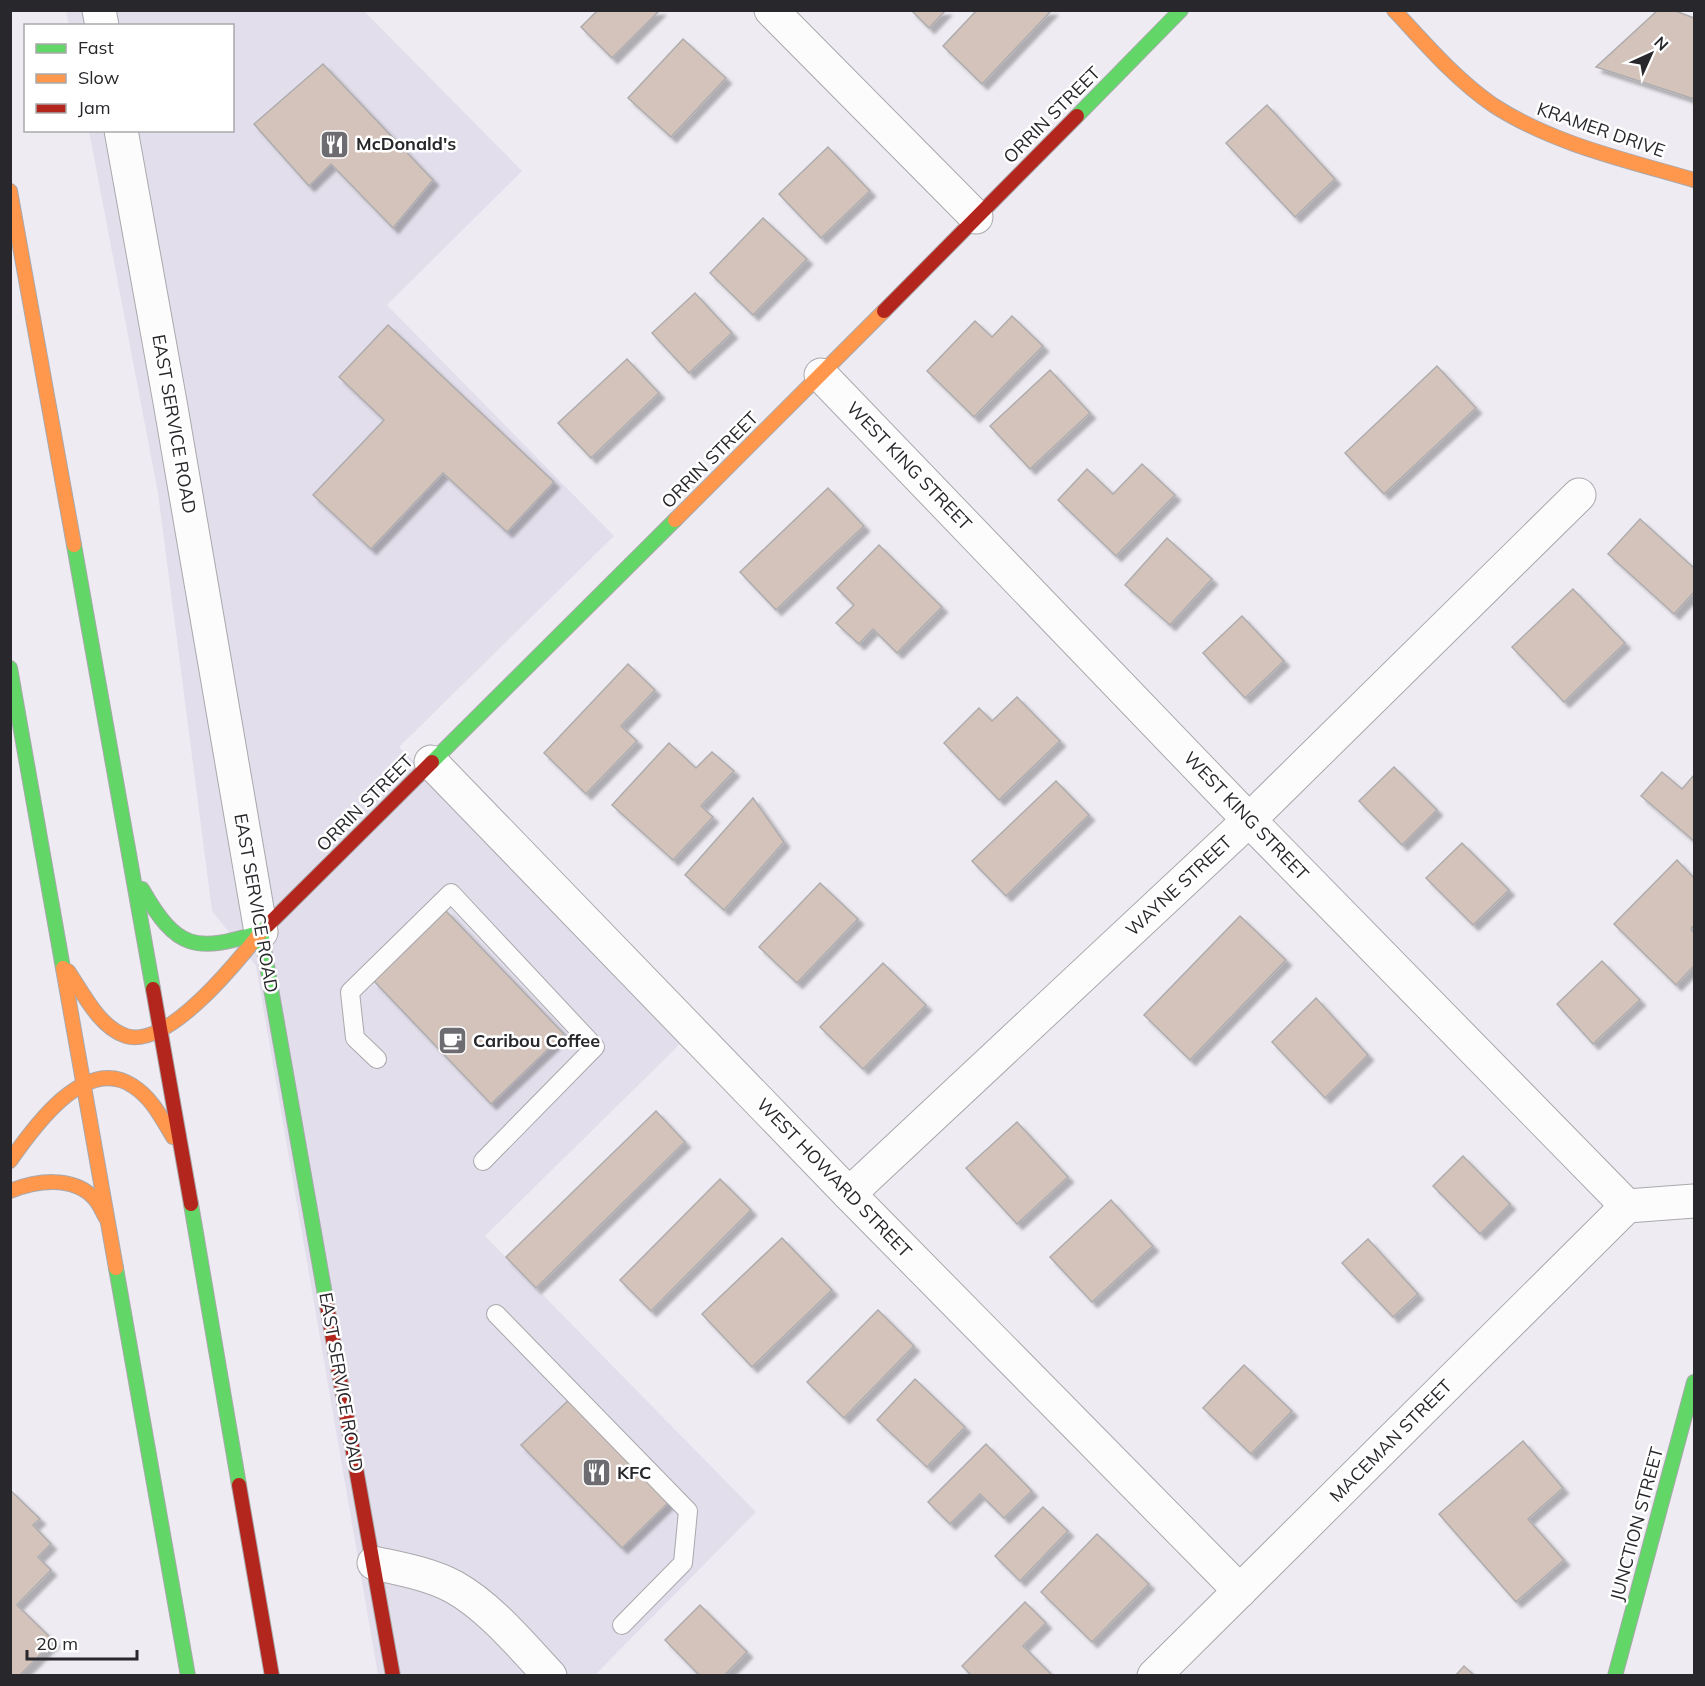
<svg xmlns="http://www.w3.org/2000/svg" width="1705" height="1686" font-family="Mulish,sans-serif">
<defs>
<filter id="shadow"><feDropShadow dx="5.5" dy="5.5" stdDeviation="1.5" flood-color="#0004"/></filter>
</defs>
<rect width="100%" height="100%" fill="#eeecf2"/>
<!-- built -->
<polygon fill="#e2deeb" points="66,11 364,11 522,171 387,305 614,536 399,747 431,778 681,1043 485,1236 756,1512 595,1675 378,1675 256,966 212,911 158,493 89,131 232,130 232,26 69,25"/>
<!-- building -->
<g fill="#d3c3bb" stroke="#aeacae" stroke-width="1.5" filter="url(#shadow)">
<polygon points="598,10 660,10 612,58 581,27"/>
<polygon points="911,10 946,10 929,28"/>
<polygon points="977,10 1052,10 982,84 943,46"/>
<polygon points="1658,10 1673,10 1694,18 1694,99 1596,67"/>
<polygon points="683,39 726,78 671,137 628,98"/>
<polygon points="323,64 433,180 393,228 331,164 309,186 254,124"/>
<polygon points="1267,105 1335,179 1295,217 1226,143"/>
<polygon points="828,147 870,191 821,238 779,194"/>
<polygon points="763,218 807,259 753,315 710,273"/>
<polygon points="695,293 732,333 689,373 652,333"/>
<polygon points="1012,316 1043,346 974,417 927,371 975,321 992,337"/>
<polygon points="388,325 554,482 507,532 443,473 371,549 313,495 384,420 339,377"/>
<polygon points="627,359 659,393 591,458 558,423"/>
<polygon points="1437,366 1476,408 1384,494 1345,453"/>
<polygon points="1050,370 1090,413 1030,469 990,426"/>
<polygon points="1142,464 1175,495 1116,556 1058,500 1087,469 1113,494"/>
<polygon points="828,488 864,526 776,610 740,572"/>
<polygon points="1640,519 1694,568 1694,592 1674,614 1608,554"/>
<polygon points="1167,538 1212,579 1170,625 1125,585"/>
<polygon points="879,545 942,607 897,653 873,629 859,644 836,623 854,605 837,588"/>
<polygon points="1573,589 1625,643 1564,702 1512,647"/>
<polygon points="1242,616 1284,661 1245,698 1203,653"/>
<polygon points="628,664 655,690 621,726 637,741 586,794 544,753"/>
<polygon points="1017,697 1060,741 999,800 944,743 979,708 992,721"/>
<polygon points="669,743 696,768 712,752 734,771 701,806 713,817 673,860 612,805"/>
<polygon points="1394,767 1437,810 1402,845 1359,801"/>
<polygon points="1662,772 1682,789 1694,775 1694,841 1641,796"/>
<polygon points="1056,781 1089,815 1006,896 972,861"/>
<polygon points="753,798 784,842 724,910 685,875"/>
<polygon points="1462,843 1509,890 1473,925 1426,878"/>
<polygon points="1677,860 1694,878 1694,925 1691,929 1694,933 1694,966 1676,985 1614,924"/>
<polygon points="820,883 858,919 797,983 759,947"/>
<polygon points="446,911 564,1034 491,1104 374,981"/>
<polygon points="1240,916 1286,960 1190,1060 1144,1015"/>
<polygon points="1602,961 1640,1000 1593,1044 1557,1004"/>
<polygon points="883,963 926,1005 863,1069 820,1027"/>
<polygon points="1316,998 1368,1055 1325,1098 1272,1042"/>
<polygon points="656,1111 685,1142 536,1288 506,1257"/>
<polygon points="1017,1122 1068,1177 1017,1224 966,1168"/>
<polygon points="1463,1156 1510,1204 1480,1234 1433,1186"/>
<polygon points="720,1179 751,1210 651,1311 620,1280"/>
<polygon points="1111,1200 1153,1246 1092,1302 1050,1257"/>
<polygon points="782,1238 832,1290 752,1367 702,1314"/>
<polygon points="1368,1239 1418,1294 1393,1317 1342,1263"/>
<polygon points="878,1310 914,1346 844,1418 807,1382"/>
<polygon points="1244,1365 1292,1411 1251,1454 1203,1408"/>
<polygon points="915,1379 965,1427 927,1467 877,1420"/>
<polygon points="574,1395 670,1501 622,1548 521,1445"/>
<polygon points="1523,1441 1563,1488 1528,1519 1564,1560 1516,1602 1439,1514"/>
<polygon points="986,1444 1032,1491 1004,1518 980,1494 950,1524 928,1502"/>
<polygon points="10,1490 40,1519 33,1525 51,1544 38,1557 51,1570 17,1605 54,1641 19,1676 10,1676"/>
<polygon points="1043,1507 1068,1531 1020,1581 995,1556"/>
<polygon points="1097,1534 1149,1584 1092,1642 1041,1592"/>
<polygon points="1025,1602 1046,1623 1023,1646 1052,1675 972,1676 962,1666"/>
<polygon points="700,1605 747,1652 724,1676 700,1676 665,1640"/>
<polygon points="1464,1666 1475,1676 1455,1676"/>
</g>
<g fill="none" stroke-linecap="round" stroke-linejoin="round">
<defs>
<g id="lane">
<polyline points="377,1059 355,1038 350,992 451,893 595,1047 483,1161"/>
<polyline points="496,1314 688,1511 683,1563 622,1625"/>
</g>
<g id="street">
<polyline points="99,10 102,26"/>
<polyline points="771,10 976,217"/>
<polyline points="121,130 170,402 261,932"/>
<polyline points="821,375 1249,820 1627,1206 1694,1201"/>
<polyline points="431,762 849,1194 1240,1591"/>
<polyline points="849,1194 1249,820 1579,495"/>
<path d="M374 1563C401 1569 430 1574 454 1587 490 1607 522 1646 550 1676"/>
<polyline points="1154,1676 1627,1206"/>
</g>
<g id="fast">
<polyline points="1077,116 1181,10"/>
<polyline points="74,545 153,989"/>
<polyline points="10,668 63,968"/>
<polyline points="432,762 675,520"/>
<path d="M142 889C177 950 195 953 261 932"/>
<polyline points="268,925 261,932 327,1306"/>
<polyline points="191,1204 239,1485"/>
<polyline points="116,1268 188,1676"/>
<polyline points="1615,1676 1694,1382"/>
</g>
<g id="slow">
<path d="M1394 10C1425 43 1455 79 1493 105 1553 144 1626 160 1694 180"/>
<polyline points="10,191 74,545"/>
<polyline points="675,520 884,311"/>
<polyline points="63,968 116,1268"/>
<path d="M68 971C83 993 99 1027 126 1036 168 1049 238 961 261 932"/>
<path d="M10 1161C33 1128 85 1054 133 1086 152 1098 162 1119 173 1137"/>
<path d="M10 1191C36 1181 72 1175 94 1198 99 1203 102 1211 106 1218"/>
</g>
<g id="jam">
<polyline points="884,311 1077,116"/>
<polyline points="268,925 432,762"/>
<polyline points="153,989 191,1204"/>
<polyline points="327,1306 393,1676"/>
<polyline points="239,1485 272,1676"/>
</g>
</defs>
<!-- lane casing -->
<use href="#lane" stroke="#a9a8ac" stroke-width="20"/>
<!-- street casing -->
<use href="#street" stroke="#a9a8ac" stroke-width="35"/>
<!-- fast casing -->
<use href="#fast" stroke="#a9a8ac" stroke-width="16"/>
<!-- slow casing -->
<use href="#slow" stroke="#a9a8ac" stroke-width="16"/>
<!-- jam casing -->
<use href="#jam" stroke="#a9a8ac" stroke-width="16"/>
<!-- lane -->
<use href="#lane" stroke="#fcfcfd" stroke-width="18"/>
<!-- street -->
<use href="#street" stroke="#fcfcfd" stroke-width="33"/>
<!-- fast -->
<use href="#fast" stroke="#63d668" stroke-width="14"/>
<!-- slow -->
<use href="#slow" stroke="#ff974d" stroke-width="14"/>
<!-- jam -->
<use href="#jam" stroke="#b3261e" stroke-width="14"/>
</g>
<!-- icons -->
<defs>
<symbol id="restaurant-square" viewBox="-11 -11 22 22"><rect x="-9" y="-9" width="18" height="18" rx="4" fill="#6d6c71" stroke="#fff"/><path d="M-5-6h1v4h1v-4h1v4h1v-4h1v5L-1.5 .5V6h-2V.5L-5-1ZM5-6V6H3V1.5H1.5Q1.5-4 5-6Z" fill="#fff"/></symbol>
<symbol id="cafe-square" viewBox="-11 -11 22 22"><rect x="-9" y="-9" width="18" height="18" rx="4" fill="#6d6c71" stroke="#fff"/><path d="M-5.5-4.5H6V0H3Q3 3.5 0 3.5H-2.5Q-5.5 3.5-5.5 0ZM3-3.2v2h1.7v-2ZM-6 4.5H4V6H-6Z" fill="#fff"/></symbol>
</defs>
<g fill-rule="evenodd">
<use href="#restaurant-square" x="318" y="128" width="33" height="33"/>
<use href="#cafe-square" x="436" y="1024" width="33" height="33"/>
<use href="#restaurant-square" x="580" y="1456" width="33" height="33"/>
</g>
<g text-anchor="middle" stroke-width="5" stroke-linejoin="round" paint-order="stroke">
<!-- street labels -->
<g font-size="18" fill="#28272b" stroke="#fff">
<text transform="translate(1052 115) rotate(-45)" y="6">ORRIN STREET</text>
<text transform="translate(1601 130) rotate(19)" y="6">KRAMER DRIVE</text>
<text transform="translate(174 424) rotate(80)" y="6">EAST SERVICE ROAD</text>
<text transform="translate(710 460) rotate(-45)" y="6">ORRIN STREET</text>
<text transform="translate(909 466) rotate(46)" y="6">WEST KING STREET</text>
<text transform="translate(365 803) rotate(-45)" y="6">ORRIN STREET</text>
<text transform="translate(1246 816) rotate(46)" y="6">WEST KING STREET</text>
<text transform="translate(1179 886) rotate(-43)" y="6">WAYNE STREET</text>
<text transform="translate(256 903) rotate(80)" y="6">EAST SERVICE ROAD</text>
<text transform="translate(834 1178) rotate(46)" y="6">WEST HOWARD STREET</text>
<text transform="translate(341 1382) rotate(80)" y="6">EAST SERVICE ROAD</text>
<text transform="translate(1391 1441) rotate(-45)" y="6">MACEMAN STREET</text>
<text transform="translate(1637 1524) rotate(-75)" y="6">JUNCTION STREET</text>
</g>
<!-- poi labels -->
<g font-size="18" font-weight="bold" fill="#28272b" stroke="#fff" text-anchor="start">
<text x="356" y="150">McDonald's</text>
<text x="473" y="1047">Caribou Coffee</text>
<text x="617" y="1479">KFC</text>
</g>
</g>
<!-- border -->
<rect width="1705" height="1686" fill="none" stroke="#28272b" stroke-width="24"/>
<!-- legend -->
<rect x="24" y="24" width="210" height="108" fill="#ffffff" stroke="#a9a9aa" stroke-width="1.5"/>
<rect x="36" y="44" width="30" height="9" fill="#63d668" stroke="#a9a9aa" stroke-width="1.5"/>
<text x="78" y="54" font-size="18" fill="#28272b">Fast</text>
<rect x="36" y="74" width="30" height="9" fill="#ff974d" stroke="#a9a9aa" stroke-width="1.5"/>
<text x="78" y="84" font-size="18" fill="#28272b">Slow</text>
<rect x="36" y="104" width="30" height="9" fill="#b3261e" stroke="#a9a9aa" stroke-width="1.5"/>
<text x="78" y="114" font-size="18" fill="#28272b">Jam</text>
<!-- north arrow -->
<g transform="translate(1651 54) rotate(45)" stroke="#ffffff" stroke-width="4.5" paint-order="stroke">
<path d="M0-4.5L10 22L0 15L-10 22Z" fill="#28272b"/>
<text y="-9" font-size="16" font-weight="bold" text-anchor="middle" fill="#28272b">N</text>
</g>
<!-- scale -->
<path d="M27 1650v9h110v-9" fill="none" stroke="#28272b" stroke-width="3"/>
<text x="36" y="1650" font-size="18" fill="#28272b" stroke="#ffffff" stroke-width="4.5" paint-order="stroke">20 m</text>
</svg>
